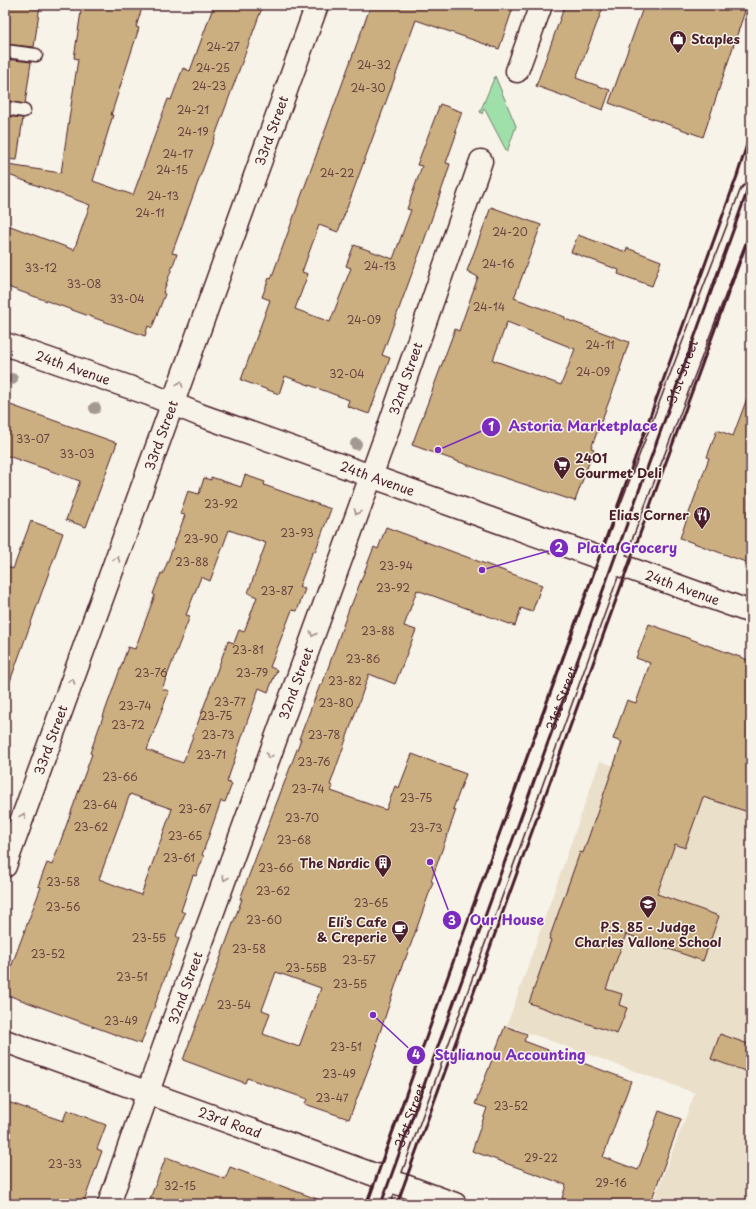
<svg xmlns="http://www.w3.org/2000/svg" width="756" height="1209" font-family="'Playpen Sans',sans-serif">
<rect width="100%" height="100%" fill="#f7f3e8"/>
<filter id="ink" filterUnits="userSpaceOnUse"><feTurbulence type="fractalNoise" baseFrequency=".025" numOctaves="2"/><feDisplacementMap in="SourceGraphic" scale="8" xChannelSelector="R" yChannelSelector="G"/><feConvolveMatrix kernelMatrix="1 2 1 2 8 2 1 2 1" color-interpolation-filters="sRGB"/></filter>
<g filter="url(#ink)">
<!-- built -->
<polygon fill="#eadfc9" points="600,761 751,813 751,1204 652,1204 695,1093 507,1025"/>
<!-- green -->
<polygon fill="#9fe0aa" stroke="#74806a" points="495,76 516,126 507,152 484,108 482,114 480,112"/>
<!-- building -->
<g fill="#ccaf81" stroke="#4a1f2b" fill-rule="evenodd">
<polygon points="5,5 40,5 34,47 5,44"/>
<polygon points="82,5 143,5 136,27 139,28 111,115 113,115 93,181 133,195 168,99 171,100 183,68 190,71 214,5 263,5 172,253 177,254 163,293 165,294 152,328 148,326 145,336 5,286 5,224 74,250 90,205 6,174 8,165 61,173 78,59 74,58"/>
<polygon points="371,5 514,5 499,49 416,20 338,232 319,225 302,272 308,274 295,309 330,322 351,268 346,266 354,245 393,259 411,210 407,209 422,166 417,165 440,104 462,112 455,131 457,132 446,163 450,164 446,177 425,238 382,355 390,358 369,414 347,406 349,400 285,376 279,394 241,380 270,300 262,297 269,278 271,279"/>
<polygon points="565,5 604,5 576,78 610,90 603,110 536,86"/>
<polygon points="644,5 747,5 703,137 609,103"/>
<polygon points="5,59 31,62 25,104 5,101"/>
<polygon points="5,116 23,118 17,160 5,159"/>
<path d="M491 207 541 225 514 298 565 317V319L629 342 620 369 621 370 591 448 594 449 575 501 490 473 412 445 455 329 459 331 478 277 467 271ZM507 322 575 349 561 385 493 360Z"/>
<polygon points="578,235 626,252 627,248 661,261 652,286 618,274 619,270 571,252"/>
<polygon points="749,393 751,393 751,564 680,538 709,458 707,457 717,430 733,436"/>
<polygon points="5,403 117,443 86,527 66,520 80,481 5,455"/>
<path d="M245 475 265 482 264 485 331 509 315 552 313 551 299 587 305 589 297 611 292 610 270 667 277 670 268 692 259 688 248 719 227 782 232 784 225 802 221 801 202 855 204 856 196 876 193 875 181 911 185 913 176 936 179 938 141 1044 5 994V983L41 887 38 886 47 863 52 865 92 754 90 753 128 647 135 649 155 595 153 594 161 573 163 574 185 515 180 514 188 491 199 494 204 478 211 480V477L241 487ZM229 530 266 543 248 593 257 597 244 632 239 630 234 643 228 641 183 763 147 750 169 691 162 689 190 616 186 615 201 577 210 581ZM130 794 172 809 141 895 99 879Z"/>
<polygon points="31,521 63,533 8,687 5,686 5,565 13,569"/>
<path d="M386 527 542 585 532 612 521 608 515 626 417 590 404 626 416 630 395 684 369 674 330 785 333 786 331 791 386 810 395 786 399 788 412 754 466 774 453 809 456 810 431 881 433 882 415 933 405 960H404L376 1044H378L349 1119 305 1104 307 1099 247 1078 245 1083 183 1060 242 899H240L301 739H299L308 716 320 685H322L350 606H351L374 547 378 549ZM276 972 321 988 299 1047 263 1034 270 1013 262 1010Z"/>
<polygon points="649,624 751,661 751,813 703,797 685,848 675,844 657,894 719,916 703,961 626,934 606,989 622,994 619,1005 627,1008 617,1034 529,1003 551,940 549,939 580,852 583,853 622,742 613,739 627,700 636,703 650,663 636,658"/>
<polygon points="505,1026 527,1034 524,1041 631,1081 603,1157 638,1170 659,1111 681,1119 650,1204 578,1204 562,1198 566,1185 472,1151 487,1108 475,1104"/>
<polygon points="720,1034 751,1045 751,1073 711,1059"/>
<polygon points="5,1101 63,1121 67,1110 106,1125 97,1149 102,1151 83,1204 5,1204"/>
<polygon points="166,1157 225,1179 230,1167 325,1202 324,1204 148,1204"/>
</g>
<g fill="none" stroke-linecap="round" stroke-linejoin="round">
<defs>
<g id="service">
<polyline points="5,51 36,55"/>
<polyline points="5,108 24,111"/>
</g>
<g id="minor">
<polyline points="517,71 541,5"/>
<path id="s1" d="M5 344 149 394 200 415 751 612"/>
<path id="s2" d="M5 866 317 5"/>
<path id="s3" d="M5 1041 455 1204"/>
<path id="s4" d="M109 1204 162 1052 386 435 481 161"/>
</g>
<g id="tertiary">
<path id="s5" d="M378 1204 611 562 751 195"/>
</g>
</defs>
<!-- service casing -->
<use href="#service" stroke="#4a1f2b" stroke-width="15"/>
<!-- minor casing -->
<use href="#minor" stroke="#4a1f2b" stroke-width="25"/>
<!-- tertiary casing -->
<use href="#tertiary" stroke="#4a1f2b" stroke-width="25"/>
<!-- service -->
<use href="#service" stroke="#f7f3e8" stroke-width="12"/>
<!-- minor -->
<use href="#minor" stroke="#f7f3e8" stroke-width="22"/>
<!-- tertiary -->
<use href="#tertiary" stroke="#f7f3e8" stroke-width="22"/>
<!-- rail -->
<g stroke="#4a1f2b" stroke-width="3">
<polyline points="367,1204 463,934 737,176 751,132"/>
<path id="s6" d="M381 1204 751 181"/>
<polyline points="397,1204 662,473 751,231"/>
</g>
</g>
<!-- trees -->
<g fill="#a39992">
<circle cx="12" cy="379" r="6"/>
<circle cx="95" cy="408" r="6"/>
<circle cx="356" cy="444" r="6"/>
</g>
<!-- one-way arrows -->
<defs><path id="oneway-chevron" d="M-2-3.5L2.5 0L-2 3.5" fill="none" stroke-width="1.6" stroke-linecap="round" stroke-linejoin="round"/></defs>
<g stroke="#a0898a">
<use href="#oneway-chevron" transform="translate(180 384) rotate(-70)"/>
<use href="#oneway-chevron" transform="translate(357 512) rotate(110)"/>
<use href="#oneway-chevron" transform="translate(117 559) rotate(-70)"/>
<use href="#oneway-chevron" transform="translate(313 634) rotate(110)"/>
<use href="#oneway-chevron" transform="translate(72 681) rotate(-70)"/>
<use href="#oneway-chevron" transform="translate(269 756) rotate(110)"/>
<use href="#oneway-chevron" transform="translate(23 816) rotate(-70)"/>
<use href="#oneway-chevron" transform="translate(225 878) rotate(110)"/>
</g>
</g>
<!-- icons -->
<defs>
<symbol id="shop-pin" viewBox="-11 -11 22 30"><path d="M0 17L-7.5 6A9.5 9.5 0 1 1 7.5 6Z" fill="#4a1f2b" stroke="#f7f3e8"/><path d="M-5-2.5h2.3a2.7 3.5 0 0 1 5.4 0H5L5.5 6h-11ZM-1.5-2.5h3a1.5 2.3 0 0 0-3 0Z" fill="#fff"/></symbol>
<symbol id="supermarket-pin" viewBox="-11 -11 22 30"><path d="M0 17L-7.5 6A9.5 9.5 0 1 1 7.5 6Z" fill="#4a1f2b" stroke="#f7f3e8"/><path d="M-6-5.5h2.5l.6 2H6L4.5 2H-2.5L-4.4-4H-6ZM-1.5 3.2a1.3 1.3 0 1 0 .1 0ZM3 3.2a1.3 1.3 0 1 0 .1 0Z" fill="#fff"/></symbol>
<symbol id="restaurant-pin" viewBox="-11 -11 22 30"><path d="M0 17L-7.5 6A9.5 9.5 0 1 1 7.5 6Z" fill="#4a1f2b" stroke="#f7f3e8"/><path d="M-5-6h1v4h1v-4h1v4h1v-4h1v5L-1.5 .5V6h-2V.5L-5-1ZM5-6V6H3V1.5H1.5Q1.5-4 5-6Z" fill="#fff"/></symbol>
<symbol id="building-pin" viewBox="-11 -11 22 30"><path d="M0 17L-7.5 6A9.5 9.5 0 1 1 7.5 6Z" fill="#4a1f2b" stroke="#f7f3e8"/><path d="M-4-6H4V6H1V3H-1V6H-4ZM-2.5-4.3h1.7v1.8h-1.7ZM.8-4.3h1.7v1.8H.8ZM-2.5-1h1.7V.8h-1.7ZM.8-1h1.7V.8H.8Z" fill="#fff"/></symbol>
<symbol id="school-pin" viewBox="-11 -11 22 30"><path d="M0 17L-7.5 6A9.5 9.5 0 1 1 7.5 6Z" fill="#4a1f2b" stroke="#f7f3e8"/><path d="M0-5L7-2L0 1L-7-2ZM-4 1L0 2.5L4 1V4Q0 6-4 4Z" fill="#fff"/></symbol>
<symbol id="cafe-pin" viewBox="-11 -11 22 30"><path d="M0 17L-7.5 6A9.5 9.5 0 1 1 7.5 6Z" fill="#4a1f2b" stroke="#f7f3e8"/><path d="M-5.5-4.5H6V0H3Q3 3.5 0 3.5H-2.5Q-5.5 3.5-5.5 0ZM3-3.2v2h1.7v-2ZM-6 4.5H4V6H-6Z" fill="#fff"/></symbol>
</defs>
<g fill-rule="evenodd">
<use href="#shop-pin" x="668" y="29" width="20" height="27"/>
<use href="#supermarket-pin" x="552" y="455" width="20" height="27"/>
<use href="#restaurant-pin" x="692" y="505" width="20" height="27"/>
<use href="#building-pin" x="373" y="853" width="20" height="27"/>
<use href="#school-pin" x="638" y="894" width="20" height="27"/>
<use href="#cafe-pin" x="390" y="919" width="20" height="27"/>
</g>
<g text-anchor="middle" stroke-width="3" stroke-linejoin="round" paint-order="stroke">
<!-- number labels -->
<g font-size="11" fill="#6a4340">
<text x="223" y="51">24-27</text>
<text x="374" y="69">24-32</text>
<text x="213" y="72">24-25</text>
<text x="209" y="90">24-23</text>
<text x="368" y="92">24-30</text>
<text x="193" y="114">24-21</text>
<text x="193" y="136">24-19</text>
<text x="178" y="158">24-17</text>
<text x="172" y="174">24-15</text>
<text x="337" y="177">24-22</text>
<text x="163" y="200">24-13</text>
<text x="150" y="217">24-11</text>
<text x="510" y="236">24-20</text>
<text x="498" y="268">24-16</text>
<text x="380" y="270">24-13</text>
<text x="41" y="272">33-12</text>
<text x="84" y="288">33-08</text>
<text x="127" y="303">33-04</text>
<text x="489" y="311">24-14</text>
<text x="364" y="324">24-09</text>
<text x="600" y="349">24-11</text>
<text x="593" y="376">24-09</text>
<text x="347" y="378">32-04</text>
<text x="33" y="443">33-07</text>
<text x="77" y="458">33-03</text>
<text x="221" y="508">23-92</text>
<text x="297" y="537">23-93</text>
<text x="201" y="543">23-90</text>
<text x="192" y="566">23-88</text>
<text x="396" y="570">23-94</text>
<text x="393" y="592">23-92</text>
<text x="277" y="595">23-87</text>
<text x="378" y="635">23-88</text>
<text x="248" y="654">23-81</text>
<text x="363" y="663">23-86</text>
<text x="151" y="677">23-76</text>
<text x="252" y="677">23-79</text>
<text x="345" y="685">23-82</text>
<text x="230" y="706">23-77</text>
<text x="336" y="707">23-80</text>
<text x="135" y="710">23-74</text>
<text x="216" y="720">23-75</text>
<text x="128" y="729">23-72</text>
<text x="218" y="739">23-73</text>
<text x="324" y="739">23-78</text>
<text x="211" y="759">23-71</text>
<text x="314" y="766">23-76</text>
<text x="120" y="781">23-66</text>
<text x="308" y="793">23-74</text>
<text x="416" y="802">23-75</text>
<text x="100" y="809">23-64</text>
<text x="195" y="813">23-67</text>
<text x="302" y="822">23-70</text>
<text x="91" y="831">23-62</text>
<text x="426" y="832">23-73</text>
<text x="185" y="840">23-65</text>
<text x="294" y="844">23-68</text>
<text x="179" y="862">23-61</text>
<text x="276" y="872">23-66</text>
<text x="63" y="886">23-58</text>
<text x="273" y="895">23-62</text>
<text x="371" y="907">23-65</text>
<text x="63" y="911">23-56</text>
<text x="264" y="924">23-60</text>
<text x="149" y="942">23-55</text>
<text x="249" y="953">23-58</text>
<text x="48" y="958">23-52</text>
<text x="359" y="964">23-57</text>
<text x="306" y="972">23-55B</text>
<text x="132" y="981">23-51</text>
<text x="350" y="988">23-55</text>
<text x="234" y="1009">23-54</text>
<text x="121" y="1025">23-49</text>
<text x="346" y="1051">23-51</text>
<text x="339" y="1078">23-49</text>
<text x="332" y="1102">23-47</text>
<text x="511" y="1110">23-52</text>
<text x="541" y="1162">29-22</text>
<text x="65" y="1168">23-33</text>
<text x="611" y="1187">29-16</text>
<text x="180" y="1190">32-15</text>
</g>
<!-- poi labels -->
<g font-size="13" font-weight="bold" fill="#4a1f2b" stroke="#f7f3e8" text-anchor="end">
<text x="691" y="44" text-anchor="start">Staples</text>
<text x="575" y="463" text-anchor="start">2401<tspan x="575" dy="15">Gourmet Deli</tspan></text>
<text x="689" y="520">Elias Corner</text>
<text x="370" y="868">The Nørdic</text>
<text x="387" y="927">Eli’s Cafe<tspan x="387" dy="15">&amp; Creperie</tspan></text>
<text x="648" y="932" text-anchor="middle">P.S. 85 - Judge<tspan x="648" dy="15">Charles Vallone School</tspan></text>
</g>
<!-- street labels -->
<g font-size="13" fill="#4a1f2b" stroke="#f7f3e8">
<text dy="5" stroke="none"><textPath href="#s2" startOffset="782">33rd Street</textPath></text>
<text dy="5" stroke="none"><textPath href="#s1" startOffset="72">24th Avenue</textPath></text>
<text dy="5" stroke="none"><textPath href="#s6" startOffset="885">31st Street</textPath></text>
<text dy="5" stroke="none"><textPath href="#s4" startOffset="877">32nd Street</textPath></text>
<text dy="5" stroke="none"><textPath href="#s2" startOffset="458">33rd Street</textPath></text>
<text dy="5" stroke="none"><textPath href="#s1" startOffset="396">24th Avenue</textPath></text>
<text dy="5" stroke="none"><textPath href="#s1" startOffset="720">24th Avenue</textPath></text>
<text dy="5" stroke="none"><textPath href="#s4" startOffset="553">32nd Street</textPath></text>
<text dy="5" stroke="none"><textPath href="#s5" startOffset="538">31st Street</textPath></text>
<text dy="5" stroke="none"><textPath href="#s2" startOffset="134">33rd Street</textPath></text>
<text dy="5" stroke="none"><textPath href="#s4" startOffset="229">32nd Street</textPath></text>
<text dy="5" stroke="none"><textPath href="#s5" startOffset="94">31st Street</textPath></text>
<text dy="5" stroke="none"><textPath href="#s3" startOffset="239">23rd Road</textPath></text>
</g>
</g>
<!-- callouts -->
<path fill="none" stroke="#7b2cbf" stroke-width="1.5" d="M438 450L491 427M482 570L559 548M430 862L452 920M373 1015L416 1055"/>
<g fill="#7b2cbf" stroke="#f7f3e8" stroke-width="1.5">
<circle cx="438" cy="450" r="4"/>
<circle cx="482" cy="570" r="4"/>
<circle cx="430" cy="862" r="4"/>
<circle cx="373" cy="1015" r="4"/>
<circle cx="491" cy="427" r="10"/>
<circle cx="559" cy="548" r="10"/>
<circle cx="452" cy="920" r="10"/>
<circle cx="416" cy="1055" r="10"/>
</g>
<g font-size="12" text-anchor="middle" font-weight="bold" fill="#fff">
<text x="491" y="431">1</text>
<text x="559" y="552">2</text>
<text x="452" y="925">3</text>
<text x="416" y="1059">4</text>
</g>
<g font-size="14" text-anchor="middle" font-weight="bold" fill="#7b2cbf" stroke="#f7f3e8" stroke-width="3" stroke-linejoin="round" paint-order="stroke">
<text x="583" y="431">Astoria Marketplace</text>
<text x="627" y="553">Plata Grocery</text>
<text x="507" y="925">Our House</text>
<text x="510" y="1060">Stylianou Accounting</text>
</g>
<!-- margin -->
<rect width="756" height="1209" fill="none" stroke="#f7f3e8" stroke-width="20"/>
<rect x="10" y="10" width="736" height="1189" fill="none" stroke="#4a1f2b" stroke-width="1.5" filter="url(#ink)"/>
</svg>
